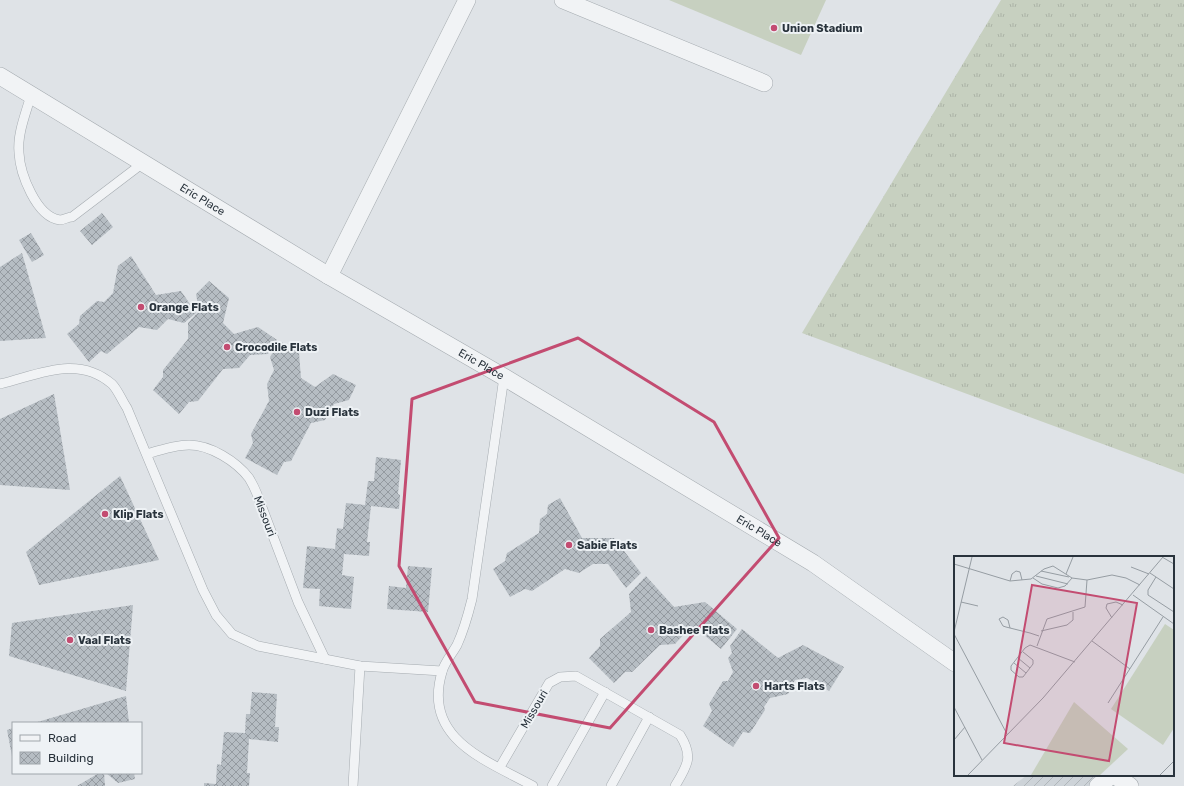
<svg xmlns="http://www.w3.org/2000/svg" width="1184" height="786" font-family="Rubik,sans-serif">
<defs>
<pattern id="industrial-furrows" width="10" height="10" patternUnits="userSpaceOnUse"><rect width="10" height="10" fill="#cdd3d8"/><path d="M-1 1l2-2M0 10L10 0M9 11l2-2" fill="none" stroke="#b0b6ba"/></pattern>
<pattern id="grass-tufts" width="24" height="20" patternUnits="userSpaceOnUse"><rect width="24" height="20" fill="#c7d0c0"/><path d="M3 7l-1-3M5 7V3M7 7l1-3M15 17l-1-3M17 17v-4M19 17l1-3" fill="none" stroke="#abb3a6"/></pattern>
<pattern id="building-cross-hatch" width="8" height="8" patternUnits="userSpaceOnUse"><rect width="8" height="8" fill="#b6bdc3"/><path d="M0 0l8 8M0 8l8-8" fill="none" stroke="#949aa0"/></pattern>
</defs>
<rect width="100%" height="100%" fill="#dfe3e7"/>
<!-- industrial -->
<polygon fill="url(#industrial-furrows)" points="1027,775 1118,775 1135,786 1013,786"/>
<!-- grass -->
<polygon fill="url(#grass-tufts)" points="1001,0 1184,0 1184,474 802,333"/>
<!-- garden -->
<polygon fill="#c7d0c0" points="669,0 826,0 801,55"/>
<!-- building -->
<g fill="url(#building-cross-hatch)">
<polygon points="102,213 113,227 92,245 80,231"/>
<polygon points="31,233 44,255 32,262 19,240"/>
<polygon points="22,253 46,338 0,341 0,267"/>
<polygon points="131,256 156,295 181,291 196,313 184,323 168,319 157,330 139,327 107,354 101,351 89,362 67,334 79,324 80,316 97,301 104,302 113,293 118,266"/>
<polygon points="209,281 229,298 223,323 234,334 258,327 277,340 268,354 250,355 239,368 223,369 198,401 189,402 179,414 153,390 163,377 163,370 188,339 188,323 199,311 196,294"/>
<polygon points="280,341 299,353 301,378 315,387 333,374 356,385 349,400 334,404 325,420 311,423 291,461 284,462 277,475 245,458 253,443 251,434 269,401 267,384 274,370 270,357"/>
<polygon points="54,394 70,490 0,485 0,419"/>
<polygon points="376,457 401,460 398,494 400,495 399,509 371,506 367,542 370,542 369,556 344,554 342,575 354,577 351,609 319,606 320,589 303,588 307,546 335,549 337,528 343,529 346,503 365,505 368,481 374,481"/>
<polygon points="120,476 159,560 39,585 26,552"/>
<polygon points="560,498 582,538 614,538 641,573 626,588 608,564 593,564 579,573 565,569 532,591 525,589 510,597 493,569 505,561 507,553 539,533 540,519 547,514 548,505"/>
<polygon points="408,566 432,568 428,612 387,609 389,586 406,588"/>
<polygon points="646,576 674,607 705,602 737,629 721,649 697,629 687,631 675,644 660,645 632,672 625,672 614,683 589,658 600,646 600,639 631,612 629,594"/>
<polygon points="133,605 126,691 9,656 12,623"/>
<polygon points="742,629 778,658 803,645 844,667 829,691 807,678 795,680 788,694 770,698 764,707 765,710 750,733 743,732 733,747 703,726 712,711 709,704 723,681 728,681 733,672 728,658 732,653 730,646"/>
<polygon points="252,692 277,694 275,727 279,727 278,742 249,739 247,773 250,773 249,786 204,786 204,783 216,784 217,764 221,765 224,732 245,733 246,714 250,714"/>
<polygon points="126,696 129,723 34,723"/>
<polygon points="13,728 13,756 12,756 7,730"/>
<polygon points="99,773 104,773 105,786 77,786"/>
<polygon points="106,773 134,773 135,779 118,783"/>
</g>
<g fill="none" stroke-linecap="round" stroke-linejoin="round">
<defs>
<g id="service">
<path d="M31 95C26 113 17 134 19 153 20 173 36 217 60 220 63 220 68 217 72 217L143 163"/>
<path d="M504 377 472 599C468 615 464 630 457 645 452 654 444 663 442 672 422 739 486 760 533 786"/>
<path d="M0 384C38 375 77 354 112 384 118 390 122 401 127 408L203 590 216 615 232 634 258 646 360 666 442 671"/>
<path d="M147 454C160 450 175 445 189 445 210 445 236 461 249 478 252 483 255 489 257 494L298 602 325 659"/>
<path d="M500 767 549 683 560 677 576 676 680 735C694 757 687 766 675 786"/>
<polyline points="353,786 360,666"/>
<polyline points="552,786 605,692"/>
<polyline points="611,786 649,717"/>
</g>
<g id="minor">
<polyline points="563,0 764,83"/>
<path id="s1" d="M0 76 329 276 504 377 813 563 955 663"/>
<polyline points="329,276 467,0"/>
<polyline points="1114,775 1130,786"/>
<polyline points="1098,786 1112,775"/>
</g>
</defs>
<!-- service casing -->
<use href="#service" stroke="#a5abb0" stroke-width="10"/>
<!-- minor casing -->
<use href="#minor" stroke="#a5abb0" stroke-width="18"/>
<!-- service -->
<use href="#service" stroke="#f1f3f5" stroke-width="9"/>
<!-- minor -->
<use href="#minor" stroke="#f1f3f5" stroke-width="17"/>
</g>
<!-- marked area -->
<path fill="none" stroke="#c34c71" stroke-width="3" stroke-linejoin="round" d="M578 338 714 422 779 538 610 728 475 702 399 566 412 399Z"/>
<!-- markers -->
<g fill="#c34c71" stroke="#eef2f5" stroke-width="1.5">
<circle cx="774" cy="28" r="4"/>
<circle cx="141" cy="307" r="4"/>
<circle cx="227" cy="347" r="4"/>
<circle cx="297" cy="412" r="4"/>
<circle cx="105" cy="514" r="4"/>
<circle cx="569" cy="545" r="4"/>
<circle cx="651" cy="630" r="4"/>
<circle cx="70" cy="640" r="4"/>
<circle cx="756" cy="686" r="4"/>
</g>
<g text-anchor="middle" stroke-width="4" stroke-linejoin="round" paint-order="stroke">
<!-- poi labels -->
<g font-size="11" font-weight="bold" fill="#29333c" stroke="#eef2f5" text-anchor="start">
<text x="782" y="32">Union Stadium</text>
<text x="149" y="311">Orange Flats</text>
<text x="235" y="351">Crocodile Flats</text>
<text x="305" y="416">Duzi Flats</text>
<text x="113" y="518">Klip Flats</text>
<text x="577" y="549">Sabie Flats</text>
<text x="659" y="634">Bashee Flats</text>
<text x="78" y="644">Vaal Flats</text>
<text x="764" y="690">Harts Flats</text>
</g>
<!-- street labels -->
<g font-size="11" fill="#29333c" stroke="#eef2f5">
<text dy="4" stroke="none"><textPath href="#s1" startOffset="237">Eric Place</textPath></text>
<text dy="4" stroke="none"><textPath href="#s1" startOffset="561">Eric Place</textPath></text>
<text transform="translate(265 516) rotate(69)" y="4">Missouri</text>
<text dy="4" stroke="none"><textPath href="#s1" startOffset="885">Eric Place</textPath></text>
<text transform="translate(534 709) rotate(-60)" y="4">Missouri</text>
</g>
</g>
<!-- overview -->
<g transform="translate(954 556)">
<rect width="220" height="220" fill="#dfe3e7"/>
<path d="M120 146 174 193 146 219H77Z" fill="#c7d0c0"/>
<path d="M211 68 220 74V172L209 189 157 153Z" fill="#c7d0c0"/>
<path fill="none" stroke="#969da3" stroke-width="1" d="M208 1 220 8M0 8 56 25 77 23 90 13 99 10 118 22 133 24 158 19 172 22 186 29M177 11 195 18M87 15 115 21M196 17 220 33M112 18 119 1M82 20 114 28M202 21 194 34V39L220 56M79 22 88 28 104 32 111 30 118 22M56 25 58 18 62 15 66 16 68 24M179 39 220 68M7 46 24 50M158 62 152 52 153 48 162 46 169 49M56 72 54 64 49 61 45 63 49 70 52 71 76 77 85 80M87 75 113 69 119 64V56M0 76 18 1M0 78 53 178M138 85 176 113M83 90 93 63 131 51 133 24M69 96 79 104V108L69 121H65L57 114V110L71 92 76 89 121 106M64 102 76 112M60 107 72 117M154 147 209 61M0 151 28 204M0 184 11 171M14 219 89 142 209 1M206 219 220 205"/>
<path fill="#c34c71" fill-opacity="0.15" stroke="#c34c71" stroke-width="2" d="M78 29 183 47 155 205 50 187Z"/>
<rect width="220" height="220" fill="none" stroke="#29333c" stroke-width="2"/>
</g>
<!-- legend -->
<rect x="12" y="722" width="130" height="52" fill="#eef2f5" stroke="#9fa6ab"/>
<rect x="20" y="735" width="20" height="6" fill="#f1f3f5" stroke="#9fa6ab"/>
<text x="48" y="742" font-size="12" fill="#29333c">Road</text>
<rect x="20" y="752" width="20" height="12" fill="url(#building-cross-hatch)" stroke="#9fa6ab"/>
<text x="48" y="762" font-size="12" fill="#29333c">Building</text>
</svg>
